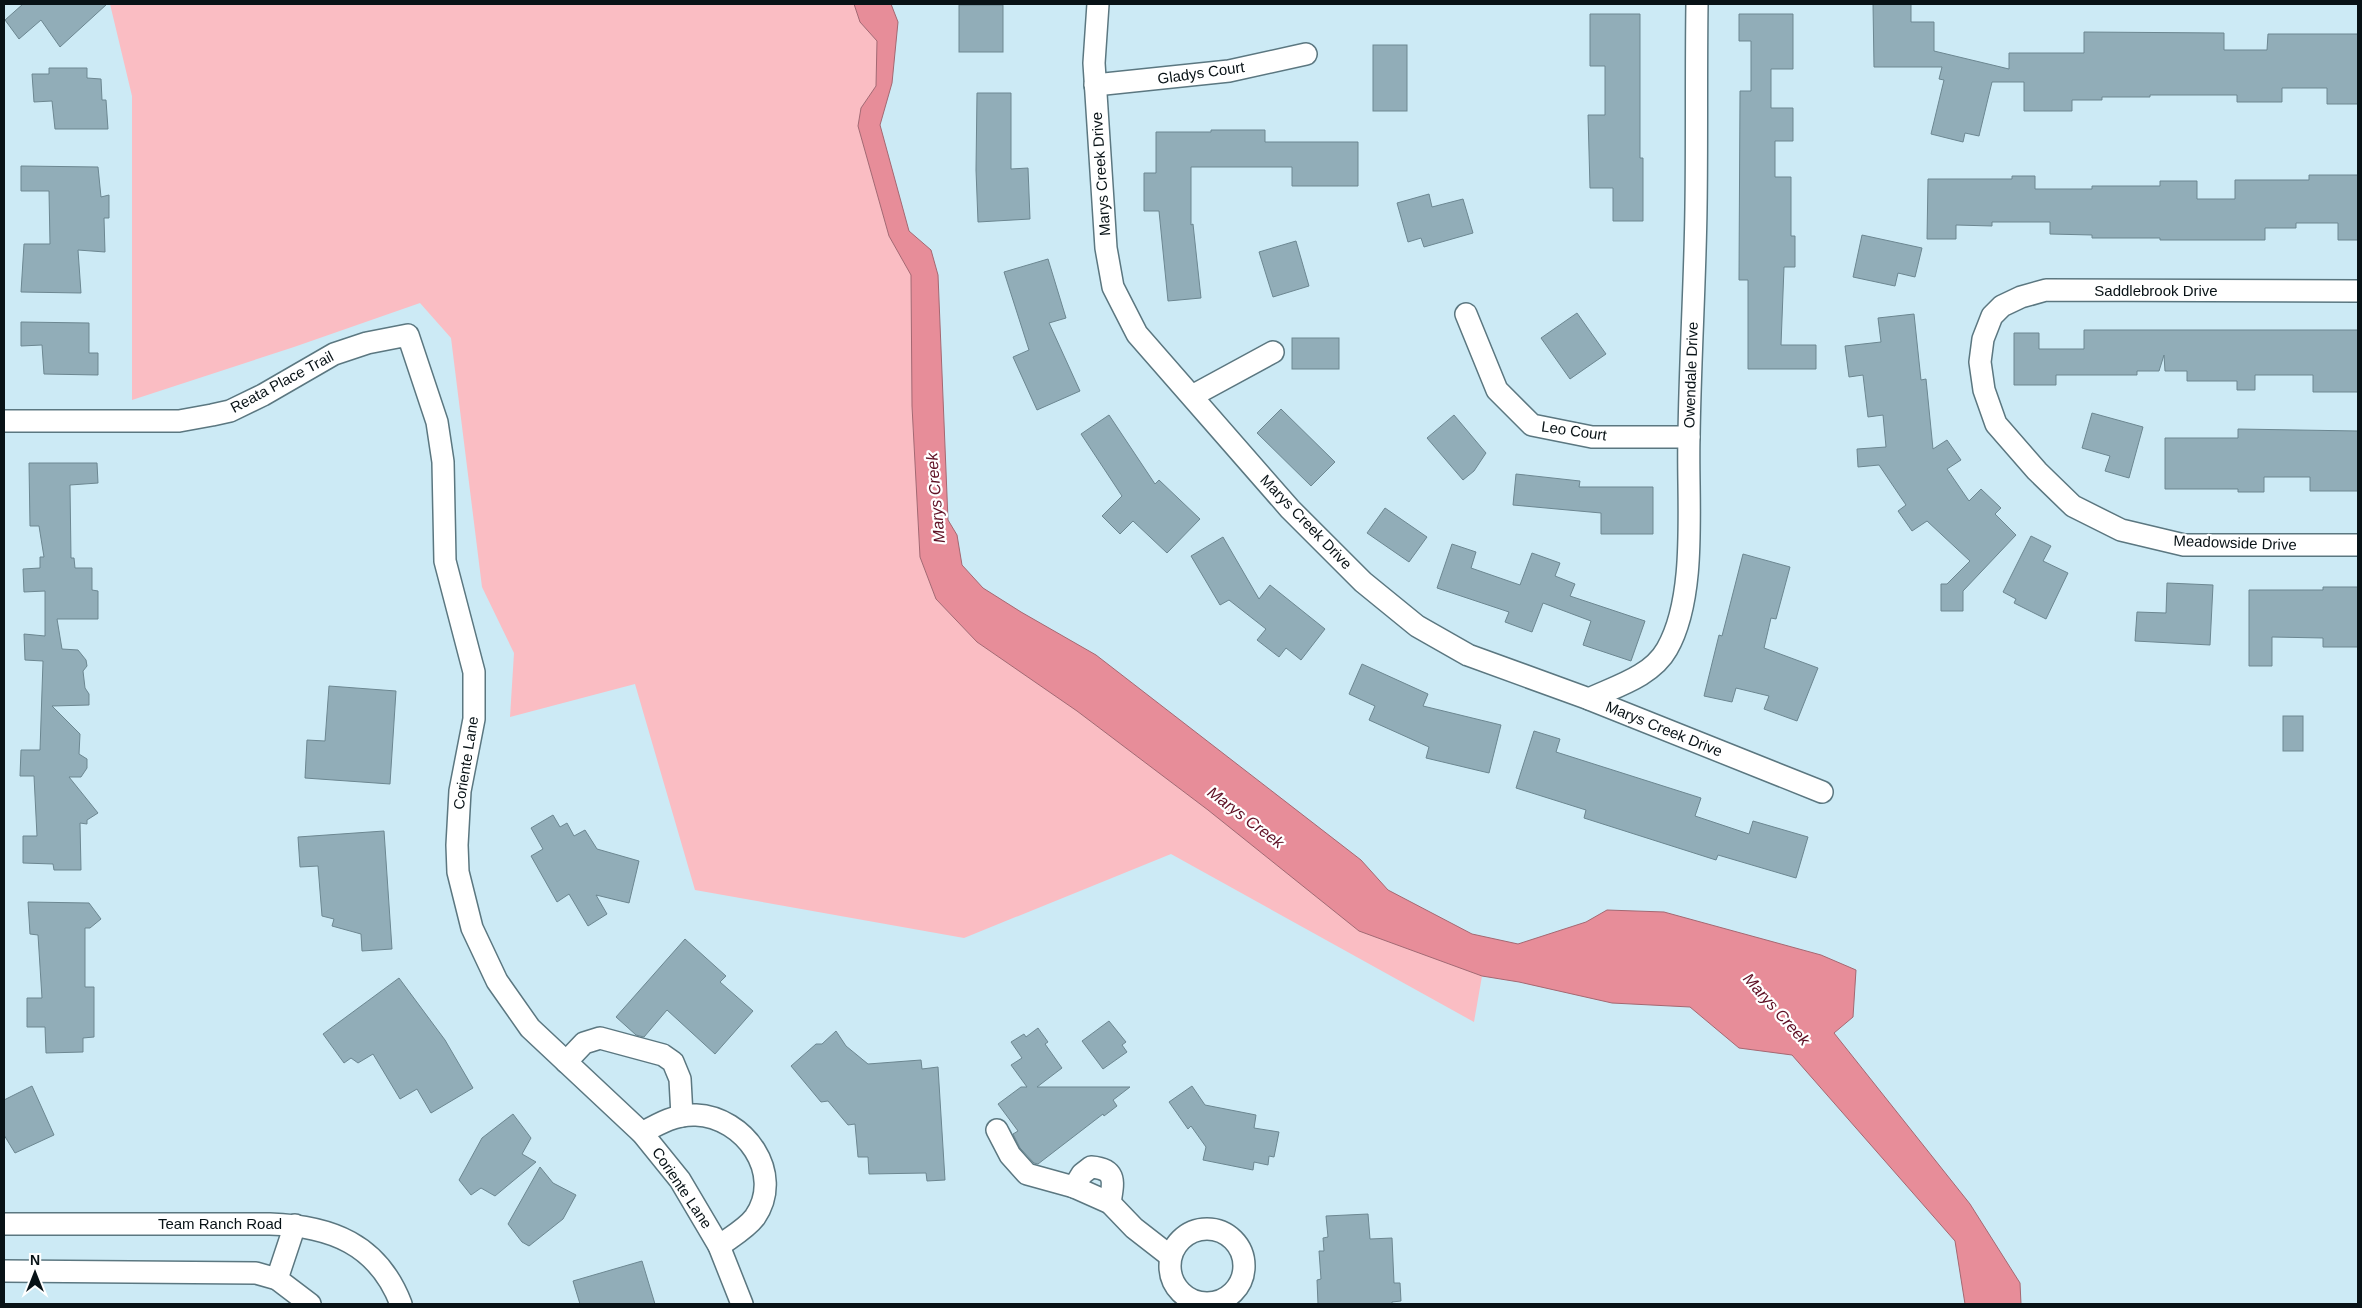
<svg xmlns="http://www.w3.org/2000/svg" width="2362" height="1308" font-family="Helvetica,sans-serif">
<rect width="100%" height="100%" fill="#cceaf5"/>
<!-- green -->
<polygon fill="#fabdc3" points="110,4 854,4 860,22 877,41 876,86 861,108 858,126 889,236 911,274 912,406 920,557 936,599 977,642 1077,711 1208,810 1359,931 1482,976 1474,1022 1171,854 964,938 695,890 635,684 510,717 514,653 482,587 451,338 420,303 294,347 132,400 132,96"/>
<!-- water -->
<polygon fill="#e78d99" stroke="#a46872" points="854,4 891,4 898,22 892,83 880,125 909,231 931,250 938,275 948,520 957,535 962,565 983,588 1021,612 1096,655 1361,860 1388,890 1472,934 1518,944 1586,922 1607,910 1664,912 1821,955 1856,970 1853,1017 1834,1033 1970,1204 2020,1283 2021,1304 1965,1304 1955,1241 1792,1055 1739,1048 1690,1007 1612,1003 1519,982 1482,976 1359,931 1208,810 1077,711 977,642 936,599 920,557 912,406 911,275 889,236 858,126 861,108 876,86 877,41 860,22"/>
<!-- building -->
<g fill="#91adb8" stroke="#6c8791">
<polygon points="23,4 107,4 60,47 41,20 19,39 5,20"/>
<polygon points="1873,4 1911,4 1911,22 1934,22 1934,51 2009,69 2009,53 2084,53 2084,32 2224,33 2224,50 2267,50 2268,34 2358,34 2358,104 2327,104 2327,88 2282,88 2282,102 2237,102 2237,95 2150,95 2150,97 2102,97 2102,100 2072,100 2072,111 2024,111 2024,82 1992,82 1979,136 1965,133 1963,142 1931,134 1944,80 1939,79 1942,67 1874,67"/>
<rect x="959" y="5" width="44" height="47"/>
<polygon points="1590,14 1640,14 1640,158 1643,158 1643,221 1613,221 1613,188 1590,188 1588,115 1605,115 1605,66 1590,66"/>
<polygon points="1739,14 1793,14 1793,69 1771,69 1771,108 1793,108 1793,141 1775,141 1775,177 1791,177 1791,236 1795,236 1795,267 1784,267 1781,345 1816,345 1816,369 1748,369 1748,280 1739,280 1740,91 1751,91 1751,41 1739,41"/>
<rect x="1373" y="45" width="34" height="66"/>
<polygon points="49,68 87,68 87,78 101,79 102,100 106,100 108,129 55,129 52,101 34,102 32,74 49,74"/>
<polygon points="977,93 1011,93 1011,169 1028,168 1030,219 978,222 976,170"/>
<polygon points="1211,130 1265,130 1265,142 1358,142 1358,186 1292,186 1292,167 1191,167 1191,225 1193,224 1201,298 1168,301 1159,211 1144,211 1144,173 1156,173 1156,132 1211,132"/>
<polygon points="21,166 98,167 101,197 109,195 109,218 104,218 105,252 78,250 81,293 21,292 24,244 50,244 49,191 21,191"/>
<polygon points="2309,175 2358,175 2358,240 2338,240 2338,223 2296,223 2296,228 2265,228 2265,240 2160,240 2160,238 2092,238 2092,235 2050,234 2050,222 1992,222 1992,226 1956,225 1956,239 1927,239 1928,179 2012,179 2012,176 2035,176 2035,189 2092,189 2092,186 2160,186 2160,181 2197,181 2197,199 2235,199 2235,180 2309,180"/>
<polygon points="1429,194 1432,207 1463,199 1473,233 1424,247 1421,238 1408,242 1397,203"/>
<polygon points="1862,235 1922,248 1915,277 1898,273 1895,286 1853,277"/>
<polygon points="1296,241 1309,286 1273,297 1259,252"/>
<polygon points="1048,259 1066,318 1049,323 1080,391 1037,410 1013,357 1029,350 1004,272"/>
<polygon points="1577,313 1606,354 1570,379 1541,338"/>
<polygon points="1914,314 1921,380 1926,379 1933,449 1947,440 1961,460 1947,469 1969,501 1981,489 2001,508 1995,514 2016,535 1963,591 1963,611 1941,611 1941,584 1947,584 1970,561 1927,521 1912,531 1898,511 1906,505 1879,465 1858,467 1857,449 1886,447 1883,415 1868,417 1863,375 1849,377 1845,346 1881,342 1878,318"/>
<polygon points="21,322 89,323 89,353 98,353 98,375 44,374 42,345 21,346"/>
<polygon points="2084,330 2358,330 2358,392 2313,392 2313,375 2255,375 2255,390 2237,390 2237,381 2187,381 2187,371 2165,371 2164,355 2159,371 2137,371 2137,375 2056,375 2056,385 2014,385 2014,333 2039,333 2039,349 2084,349"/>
<rect x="1292" y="338" width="47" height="31"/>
<polygon points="1281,409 1335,462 1311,486 1257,433"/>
<polygon points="2092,413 2143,427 2129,478 2105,471 2110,456 2082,448"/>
<polygon points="1109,415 1155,484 1159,480 1200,519 1167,553 1133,521 1120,534 1102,516 1122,496 1081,434"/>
<polygon points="1454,415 1486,453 1474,471 1463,480 1427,438"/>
<polygon points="2238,429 2358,431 2358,491 2310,491 2310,477 2264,477 2264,492 2238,492 2238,489 2165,489 2165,438 2238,438"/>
<polygon points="29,463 97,463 98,483 70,485 71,558 74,558 75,568 92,568 92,590 98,591 98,619 57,619 62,649 78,650 86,660 87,666 83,671 85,688 89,694 89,705 52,706 80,734 79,754 87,759 87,768 81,777 69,777 98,813 87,820 87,824 80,823 81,870 54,870 53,864 23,863 23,836 37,836 34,776 20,776 21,750 40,750 43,661 25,660 24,634 45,636 45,591 24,592 23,569 40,568 40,557 44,557 39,526 30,526"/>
<polygon points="1516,474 1580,481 1579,487 1653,487 1653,534 1601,534 1601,513 1513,505"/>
<polygon points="1385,508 1427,537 1409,562 1367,533"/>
<polygon points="2031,536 2051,546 2043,561 2068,573 2046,619 2014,603 2016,599 2003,592"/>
<polygon points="1223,537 1259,599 1270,585 1325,629 1301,660 1286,648 1279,657 1257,640 1266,629 1229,600 1220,605 1191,556"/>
<polygon points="1452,544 1476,552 1471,568 1520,585 1532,553 1560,563 1555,576 1575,584 1570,596 1645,621 1631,661 1583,645 1591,621 1543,603 1532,632 1505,622 1509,612 1437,588"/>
<polygon points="1743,554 1790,567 1776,619 1771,618 1764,648 1818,668 1797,721 1764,709 1769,696 1736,688 1732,702 1704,696 1719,635 1722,636"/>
<polygon points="2167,583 2213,585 2210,645 2135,641 2137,612 2166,613"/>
<polygon points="2323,587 2358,587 2358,647 2323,647 2323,638 2272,637 2272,666 2249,666 2249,590 2323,590"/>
<polygon points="1362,664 1428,694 1423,706 1501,725 1489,773 1426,758 1429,747 1369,720 1375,706 1349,694"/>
<polygon points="329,686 396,691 390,784 305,778 307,740 325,741"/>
<rect x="2283" y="716" width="20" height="35"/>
<polygon points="1534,731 1560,739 1556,752 1701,798 1695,816 1749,834 1753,821 1808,837 1796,878 1718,855 1716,860 1584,818 1586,810 1516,788"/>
<polygon points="553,815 560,827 567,823 574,836 585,830 597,849 639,861 629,903 596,895 607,914 588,926 569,894 557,902 531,856 543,849 531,828"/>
<polygon points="384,831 392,949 362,951 361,934 332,926 334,919 322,916 318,866 300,867 298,837"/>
<polygon points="28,902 89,903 101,919 90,928 85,928 85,987 94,987 94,1037 83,1038 83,1052 46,1053 45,1027 27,1027 27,998 42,998 38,935 30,934"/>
<polygon points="685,939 726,976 720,982 753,1011 715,1054 667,1010 644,1037 636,1035 616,1017"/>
<polygon points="399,978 445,1040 473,1088 431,1113 417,1089 400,1099 373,1054 358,1063 351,1058 344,1063 323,1034"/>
<polygon points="1109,1021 1126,1042 1122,1045 1127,1052 1103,1069 1082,1041"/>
<polygon points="1038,1028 1048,1042 1045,1044 1062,1068 1037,1087 1130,1087 1113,1100 1117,1106 1104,1116 1103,1114 1038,1164 1034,1163 1020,1148 1013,1134 1018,1131 998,1104 1021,1087 1027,1087 1011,1065 1022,1058 1011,1042 1024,1034 1026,1037"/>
<polygon points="836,1031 846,1046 868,1064 921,1060 922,1069 938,1067 945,1180 927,1181 926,1173 869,1174 868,1157 858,1157 855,1124 848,1125 828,1101 821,1102 791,1066 816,1044 822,1044"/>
<polygon points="32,1086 54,1135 15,1153 4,1135 4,1100"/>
<polygon points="1192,1086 1205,1105 1256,1115 1254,1128 1279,1132 1274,1157 1269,1156 1268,1165 1254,1162 1253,1170 1203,1160 1206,1147 1191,1126 1188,1129 1169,1102"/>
<polygon points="513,1114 531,1138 522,1154 536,1162 495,1196 481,1188 471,1195 459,1180 482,1138"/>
<polygon points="540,1167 553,1183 576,1195 563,1219 529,1246 522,1242 508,1224"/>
<polygon points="1368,1214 1370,1239 1392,1238 1394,1283 1400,1283 1401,1301 1392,1302 1392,1304 1318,1304 1317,1280 1321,1279 1319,1251 1324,1251 1323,1238 1328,1237 1326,1216"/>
<polygon points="642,1261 655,1304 580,1304 573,1281"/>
</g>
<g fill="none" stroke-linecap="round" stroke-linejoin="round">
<defs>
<g id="minor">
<polyline points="1098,4 1094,63 1106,248 1113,287 1137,334 1290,509 1363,582 1417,626 1468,655 1589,699 1822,792"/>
<polyline points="1095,85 1229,71 1306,54"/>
<polyline points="2358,291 2046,290 2021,297 2002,306 1992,316 1983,339 1980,362 1984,390 1996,424 2037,471 2073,506 2121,530 2184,545 2358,545"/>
<polyline points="1466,314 1497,390 1532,425 1592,437 1689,437"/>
<polyline points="1192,396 1273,352"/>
<polyline points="4,421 179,421 212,415 230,411 263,395 334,354 367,343 408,335 437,422 443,462 445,561 474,672 474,719 460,791 457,845 458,872 472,928 497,981 530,1028 642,1133 680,1180 719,1246 742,1304"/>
<path d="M1589 699C1617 686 1652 676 1667 649 1698 595 1687 499 1689 437 1690 361 1695 284 1696 207 1697 140 1696 72 1697 4"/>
<polyline points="566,1062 584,1043 600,1038 663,1055 673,1062 680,1079 682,1116"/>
<polyline points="997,1130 1010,1155 1027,1174 1074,1187 1110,1203 1134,1228 1170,1256"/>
<path d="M642 1133C660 1123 676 1114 696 1115 744 1117 785 1173 755 1217 746 1229 731 1237 719 1246"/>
<path d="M1074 1187 1082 1174 1091 1167C1118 1169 1113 1183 1110 1203"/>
<path d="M4 1224H270C331 1226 378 1244 401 1304"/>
<circle cx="1207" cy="1266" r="37"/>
<polyline points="4,1271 256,1273 277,1279 310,1304"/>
<polyline points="277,1279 295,1225"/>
</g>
</defs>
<!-- minor casing -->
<use href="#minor" stroke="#5b7780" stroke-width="24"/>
<!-- minor -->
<use href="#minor" stroke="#fff" stroke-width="21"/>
</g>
<g text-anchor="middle" stroke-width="4.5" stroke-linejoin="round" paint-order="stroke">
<!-- street labels -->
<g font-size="15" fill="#081216" stroke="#fff">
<text transform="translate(1201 73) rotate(-8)" y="5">Gladys Court</text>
<text transform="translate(1101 174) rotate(-94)" y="5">Marys Creek Drive</text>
<text x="2156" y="296">Saddlebrook Drive</text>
<text transform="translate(1691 375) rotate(-88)" y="5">Owendale Drive</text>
<text transform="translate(282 382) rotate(-28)" y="5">Reata Place Trail</text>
<text transform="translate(1574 431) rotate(8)" y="5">Leo Court</text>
<text transform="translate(1306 522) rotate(46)" y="5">Marys Creek Drive</text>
<text transform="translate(2235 543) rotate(2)" y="5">Meadowside Drive</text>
<text transform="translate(1664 729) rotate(22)" y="5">Marys Creek Drive</text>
<text transform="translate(466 763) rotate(-81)" y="5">Coriente Lane</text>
<text transform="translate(682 1188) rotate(56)" y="5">Coriente Lane</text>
<text x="220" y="1229">Team Ranch Road</text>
</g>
<!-- water labels -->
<g font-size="16" font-style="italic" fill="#5f1024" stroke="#fff">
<text transform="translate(935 498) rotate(-95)" y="6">Marys Creek</text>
<text transform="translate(1246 817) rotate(37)" y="6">Marys Creek</text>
<text transform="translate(1777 1009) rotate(48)" y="6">Marys Creek</text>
</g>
</g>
<!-- border -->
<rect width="2362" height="1308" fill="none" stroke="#081216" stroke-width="10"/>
<!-- north arrow -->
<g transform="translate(35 1273)" stroke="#ffffff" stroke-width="4" paint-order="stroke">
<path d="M0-4L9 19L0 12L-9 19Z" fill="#081216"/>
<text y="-8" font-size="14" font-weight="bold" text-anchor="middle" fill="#081216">N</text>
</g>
</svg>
